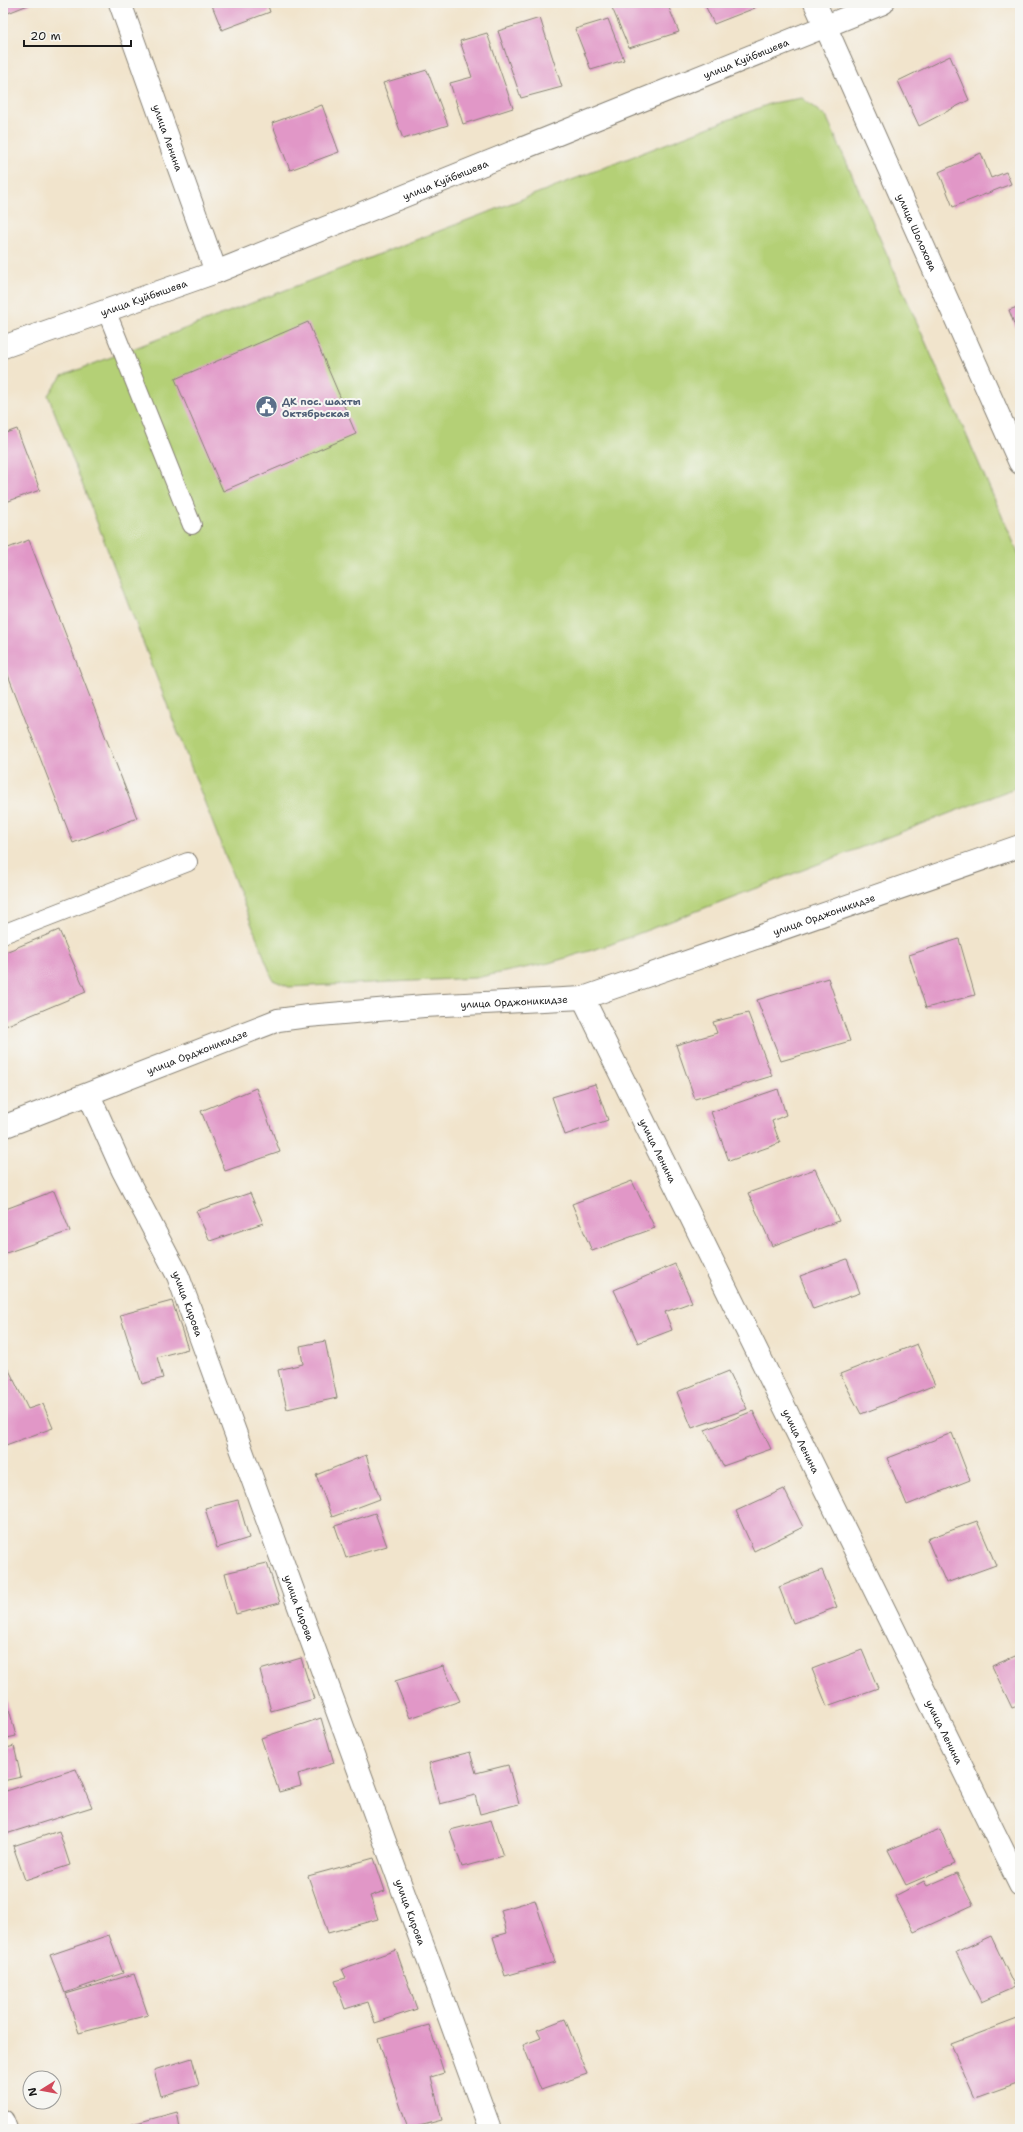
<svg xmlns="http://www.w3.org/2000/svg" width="1023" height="2132" font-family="'Shantell Sans',sans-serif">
<rect width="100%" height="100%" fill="#f6f6f2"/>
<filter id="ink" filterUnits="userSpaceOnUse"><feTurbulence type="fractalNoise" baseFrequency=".025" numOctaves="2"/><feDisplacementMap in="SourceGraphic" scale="8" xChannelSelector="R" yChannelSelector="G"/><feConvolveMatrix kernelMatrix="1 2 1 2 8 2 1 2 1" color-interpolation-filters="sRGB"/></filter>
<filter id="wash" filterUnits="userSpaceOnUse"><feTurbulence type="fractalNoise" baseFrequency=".012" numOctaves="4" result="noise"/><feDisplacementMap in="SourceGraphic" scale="16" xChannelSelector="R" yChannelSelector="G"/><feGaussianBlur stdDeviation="0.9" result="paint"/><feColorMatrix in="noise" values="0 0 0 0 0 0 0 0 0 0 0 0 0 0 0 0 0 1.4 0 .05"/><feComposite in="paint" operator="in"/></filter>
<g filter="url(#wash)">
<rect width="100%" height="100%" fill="#f1e4cc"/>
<!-- green -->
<polygon fill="#b4d076" stroke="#687649" points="802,98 827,118 1020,557 1020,786 609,945 549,963 475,978 289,987 273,980 48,395 62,376 772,103"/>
<g id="blocks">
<!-- building -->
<g fill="#e197c7">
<polygon points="3,3 33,3 3,15"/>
<polygon points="211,3 267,3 270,12 222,30"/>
<polygon points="610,3 667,3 679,32 629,48"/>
<polygon points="704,3 753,3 755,8 714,24"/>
<polygon points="540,18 562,87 521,98 498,31"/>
<polygon points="608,19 624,60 591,70 575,29"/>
<polygon points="487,33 513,108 463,124 450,83 472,77 460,41"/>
<polygon points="950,56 969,100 919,126 898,81"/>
<polygon points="427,70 448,125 403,139 383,83"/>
<polygon points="322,105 339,152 290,170 272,123"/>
<polygon points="981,153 991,178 1006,172 1011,184 953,207 939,172"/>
<polygon points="1020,306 1020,340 1009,310"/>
<polygon points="308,322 356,434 223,491 175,379"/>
<polygon points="17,429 40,490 3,503 3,434"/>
<polygon points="29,540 137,818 73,843 3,662 3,550"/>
<polygon points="59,930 86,992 3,1027 3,953"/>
<polygon points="959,939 975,995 926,1008 909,955"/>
<polygon points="828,978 850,1041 781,1061 757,1000"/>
<polygon points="748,1013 772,1076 695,1099 676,1045 717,1033 713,1022"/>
<polygon points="595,1084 608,1120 565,1135 552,1097"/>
<polygon points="256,1088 280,1152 225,1171 201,1111"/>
<polygon points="778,1089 786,1115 772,1121 780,1143 729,1161 711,1112"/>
<polygon points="815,1169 839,1221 772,1246 748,1193"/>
<polygon points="632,1181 655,1228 592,1251 572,1204"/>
<polygon points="54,1191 70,1231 3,1254 3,1210"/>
<polygon points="250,1193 263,1223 210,1241 196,1211"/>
<polygon points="847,1259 860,1293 813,1309 800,1276"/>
<polygon points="675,1264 692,1302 665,1312 672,1330 638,1343 614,1290"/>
<polygon points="172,1301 188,1349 157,1357 163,1378 142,1384 120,1315"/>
<polygon points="325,1341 337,1398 287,1409 278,1370 303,1364 300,1346"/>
<polygon points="917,1344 935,1385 861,1414 840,1374"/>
<polygon points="8,1368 28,1409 43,1404 53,1428 3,1446 3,1370"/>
<polygon points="729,1371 747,1409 692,1428 677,1392"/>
<polygon points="753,1411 771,1449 723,1466 705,1430"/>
<polygon points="952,1433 970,1480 907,1505 887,1458"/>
<polygon points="366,1455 380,1499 332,1517 316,1475"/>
<polygon points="784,1489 803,1527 754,1551 736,1511"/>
<polygon points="238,1500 249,1538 217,1548 205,1508"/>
<polygon points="375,1513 387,1546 346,1558 335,1526"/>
<polygon points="977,1521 996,1565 946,1583 927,1539"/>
<polygon points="267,1563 280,1603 236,1614 225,1573"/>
<polygon points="822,1570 837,1607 793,1623 779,1587"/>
<polygon points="862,1650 878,1688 827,1706 812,1669"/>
<polygon points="1020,1654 1020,1705 1012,1708 992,1666"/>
<polygon points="301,1658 314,1699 271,1711 260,1670"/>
<polygon points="443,1666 460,1701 410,1718 395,1681"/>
<polygon points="3,1686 16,1736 3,1739"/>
<polygon points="321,1718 334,1763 298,1774 301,1786 279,1792 261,1738"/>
<polygon points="14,1746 21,1777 3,1781 3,1749"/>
<polygon points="470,1752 476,1773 508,1765 519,1804 480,1814 475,1795 440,1804 429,1763"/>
<polygon points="76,1769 92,1807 6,1834 3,1826 3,1792"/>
<polygon points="491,1820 503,1856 462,1867 450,1830"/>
<polygon points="940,1829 955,1864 906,1885 888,1850"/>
<polygon points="59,1831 70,1865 25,1880 13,1846"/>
<polygon points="374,1858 385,1891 370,1896 378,1919 328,1933 308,1876"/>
<polygon points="957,1873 973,1905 914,1932 895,1896 924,1881 927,1886"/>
<polygon points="535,1900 555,1962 505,1976 493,1937 507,1933 501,1910"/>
<polygon points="109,1935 123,1973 65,1993 50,1955"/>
<polygon points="991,1936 1015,1987 981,2002 956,1952"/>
<polygon points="396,1950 417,2009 375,2023 368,2002 345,2009 335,1981 346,1978 342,1969"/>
<polygon points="134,1974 148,2015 79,2033 66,1994"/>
<polygon points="1020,2018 1020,2082 975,2098 951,2044"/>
<polygon points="565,2019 587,2074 541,2090 523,2045 541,2038 537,2030"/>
<polygon points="429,2025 444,2073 431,2077 442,2120 408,2129 378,2039"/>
<polygon points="192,2058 199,2085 161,2096 154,2070"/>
<polygon points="177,2112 180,2129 130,2129 129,2125"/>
</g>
</g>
</g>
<g filter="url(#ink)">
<use href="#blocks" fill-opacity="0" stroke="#868074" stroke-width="1"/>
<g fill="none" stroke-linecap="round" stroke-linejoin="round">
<defs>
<g id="lane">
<polyline points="106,310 192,525"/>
<polyline points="3,934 188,862"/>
</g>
<g id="street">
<path id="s1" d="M120 3 216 272"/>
<path id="s2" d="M815 3 1020 463"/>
<path id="s3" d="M583 998 1020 1885"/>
<path id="s4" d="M89 1095 123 1171 178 1276 490 2129"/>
<path id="s5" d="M3 1127 278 1020 308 1016 424 1006 583 998 1020 846"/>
<polyline points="3,2121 6,2129"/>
</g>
<g id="secondary">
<path id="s6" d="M3 347 216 272 883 3"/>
</g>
</defs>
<!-- lane casing -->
<use href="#lane" stroke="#868074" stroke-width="20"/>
<!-- street casing -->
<use href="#street" stroke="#868074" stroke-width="24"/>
<!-- secondary casing -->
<use href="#secondary" stroke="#868074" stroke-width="24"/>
<!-- lane -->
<use href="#lane" stroke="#fff" stroke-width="18"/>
<!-- street -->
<use href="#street" stroke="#fff" stroke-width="22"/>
<!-- secondary -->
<use href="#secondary" stroke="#fff" stroke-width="22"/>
</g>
</g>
<!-- icons -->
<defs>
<symbol id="civic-disc" viewBox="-11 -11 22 22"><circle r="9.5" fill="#5c6f8a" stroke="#f6f6f2"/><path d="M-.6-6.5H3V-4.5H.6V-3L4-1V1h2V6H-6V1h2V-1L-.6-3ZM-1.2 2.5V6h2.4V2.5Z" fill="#fff"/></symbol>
</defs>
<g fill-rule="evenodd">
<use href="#civic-disc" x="254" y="394" width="25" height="25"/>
</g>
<g text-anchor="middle" stroke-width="4" stroke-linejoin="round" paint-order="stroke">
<!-- street labels -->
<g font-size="10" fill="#1c1c1c" stroke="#f6f6f2">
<text dy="4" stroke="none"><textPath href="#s6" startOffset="797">улица Куйбышева</textPath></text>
<text dy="4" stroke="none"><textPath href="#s1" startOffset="143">улица Ленина</textPath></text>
<text dy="4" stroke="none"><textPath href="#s6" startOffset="473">улица Куйбышева</textPath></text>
<text dy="4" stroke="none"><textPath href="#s2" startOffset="251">улица Шолохова</textPath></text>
<text dy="4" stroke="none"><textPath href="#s6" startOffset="149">улица Куйбышева</textPath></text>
<text dy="4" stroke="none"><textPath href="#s5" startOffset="856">улица Орджоникидзе</textPath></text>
<text dy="4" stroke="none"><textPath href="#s5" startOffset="532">улица Орджоникидзе</textPath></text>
<text dy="4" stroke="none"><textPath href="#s5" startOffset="208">улица Орджоникидзе</textPath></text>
<text dy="4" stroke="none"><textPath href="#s3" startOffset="170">улица Ленина</textPath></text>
<text dy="4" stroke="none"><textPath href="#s4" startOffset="231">улица Кирова</textPath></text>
<text dy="4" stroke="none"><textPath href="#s3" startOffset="494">улица Ленина</textPath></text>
<text dy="4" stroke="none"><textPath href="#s4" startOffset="555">улица Кирова</textPath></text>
<text dy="4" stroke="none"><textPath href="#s3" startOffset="818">улица Ленина</textPath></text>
<text dy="4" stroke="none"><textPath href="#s4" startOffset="879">улица Кирова</textPath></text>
</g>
<!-- service labels -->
<g font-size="10" font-weight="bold" fill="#4e5e75" stroke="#f6f6f2" text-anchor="start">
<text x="282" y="405">ДК пос. шахты<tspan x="282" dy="12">Октябрьская</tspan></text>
</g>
</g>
<!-- margin -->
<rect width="1023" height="2132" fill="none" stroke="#f6f6f2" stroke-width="16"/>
<!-- north arrow -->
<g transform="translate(42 2090) rotate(259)"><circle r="19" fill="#f6f6f2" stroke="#9f9f9c"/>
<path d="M0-3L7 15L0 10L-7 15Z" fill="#d1495b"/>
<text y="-6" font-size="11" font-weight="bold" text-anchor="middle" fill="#1c1c1c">N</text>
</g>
<!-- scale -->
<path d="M24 40v6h107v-6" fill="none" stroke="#1c1c1c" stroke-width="2"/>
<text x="30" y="40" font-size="12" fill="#1c1c1c" stroke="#f6f6f2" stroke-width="3" paint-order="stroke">20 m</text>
</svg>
